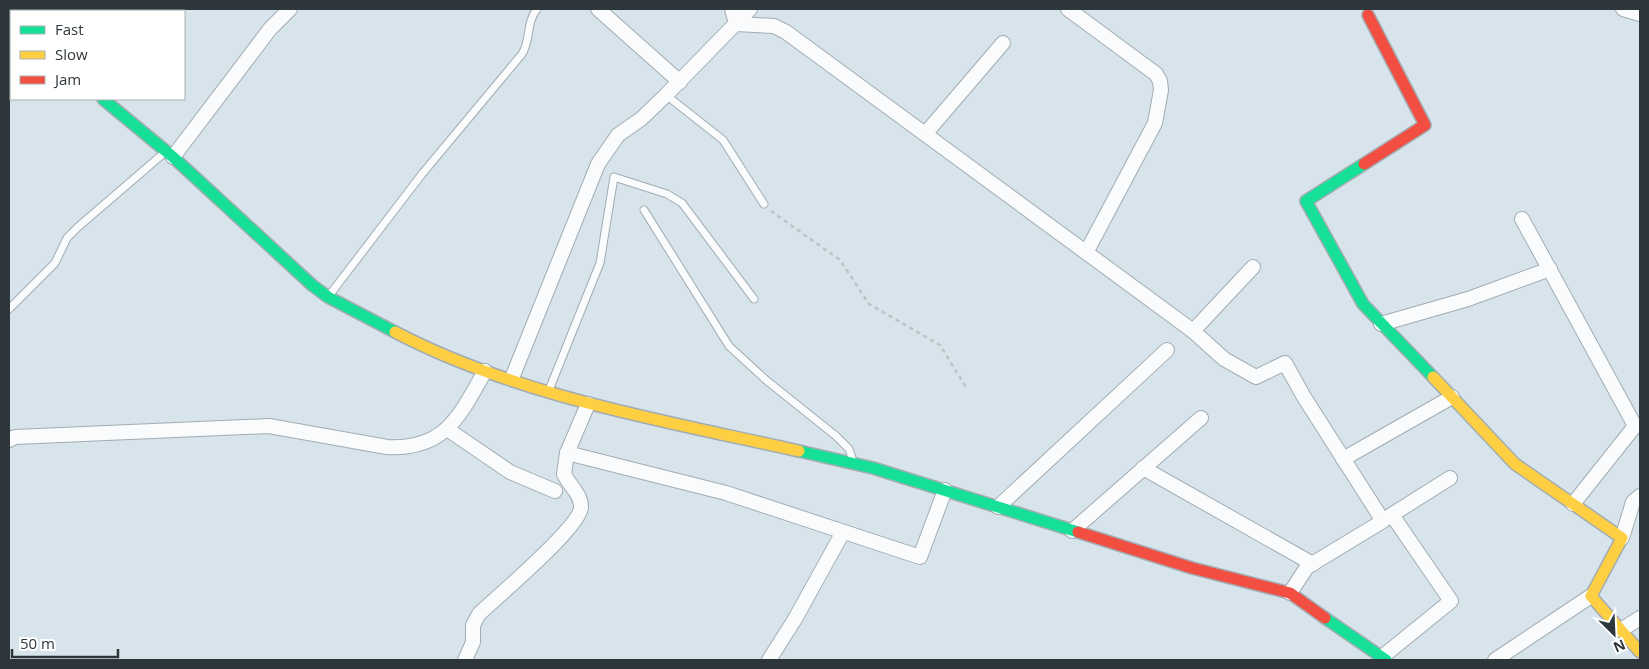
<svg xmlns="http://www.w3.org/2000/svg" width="1649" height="669" font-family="'Open Sans',sans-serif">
<rect width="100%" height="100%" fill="#d7e4eb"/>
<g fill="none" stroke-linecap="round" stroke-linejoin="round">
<defs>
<g id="lane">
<polyline points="47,11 49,9"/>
<polyline points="666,95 723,140 764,204"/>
<polyline points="644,210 729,346 766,380 836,436 849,449 853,461"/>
<path d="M328 297 422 174 522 54C531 40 526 22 537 9"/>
<polyline points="9,309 55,263 67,238 78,227 164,153"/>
<polyline points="549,390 600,263 614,177 667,194 682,203 754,299"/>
</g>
<g id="street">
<polyline points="598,9 680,82"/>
<polyline points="732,9 736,24"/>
<polyline points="1068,9 1156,74 1160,81 1161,90 1155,123 1087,251"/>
<polyline points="1623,9 1640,14"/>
<polyline points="736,24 774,26 786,32 1193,331 1253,267"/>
<polyline points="926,133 1003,43"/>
<polyline points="173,157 270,29 290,9"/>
<polyline points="1522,219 1635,426 1573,504"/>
<polyline points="1381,324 1468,299 1550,269"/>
<polyline points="1193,331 1224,359 1256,377 1285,363 1304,397 1383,521 1307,567 1290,593"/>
<polyline points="512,378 598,164 618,135 641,119 666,95 750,9"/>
<polyline points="588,404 567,453 726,493 920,557 945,490"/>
<polyline points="447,429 510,472 555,491"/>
<path d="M9 440 15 437 269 426 387 447C446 450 460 415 485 371"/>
<polyline points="1343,459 1452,397"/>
<polyline points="1143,468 1313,564"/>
<polyline points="998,507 1167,350"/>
<polyline points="1385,519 1450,478"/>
<polyline points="1072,531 1201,418"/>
<polyline points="1622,538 1633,502 1640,496"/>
<polyline points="1621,630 1640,618"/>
<polyline points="1382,657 1451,601 1392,515"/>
<path d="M465 660 473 642V625L479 614C498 596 578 529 581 508 582 495 569 485 564 474L567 453"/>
<polyline points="769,660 795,619 843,532"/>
<polyline points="1495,660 1591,596"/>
</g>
<g id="fast">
<polyline points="103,99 173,157 312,285 328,297 395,332"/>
<polyline points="1364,164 1306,201 1363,304 1433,377"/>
<polyline points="799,451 873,468 1078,532"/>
<polyline points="1325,618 1386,660"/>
</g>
<g id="slow">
<polyline points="10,9 13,11"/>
<path d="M395 332C517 396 665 421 799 451"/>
<polyline points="1433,377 1515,464 1622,538 1591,596 1640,652"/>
</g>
<g id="jam">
<polyline points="1364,164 1425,125 1368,15"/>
<polyline points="1078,532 1192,568 1290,593 1325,618"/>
</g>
</defs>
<!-- lane casing -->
<use href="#lane" stroke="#a3acb2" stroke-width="9"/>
<!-- street casing -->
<use href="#street" stroke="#a3acb2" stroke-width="16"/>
<!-- fast casing -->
<use href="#fast" stroke="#a3acb2" stroke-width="14"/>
<!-- slow casing -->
<use href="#slow" stroke="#a3acb2" stroke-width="14"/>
<!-- jam casing -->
<use href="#jam" stroke="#a3acb2" stroke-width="14"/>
<!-- path -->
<polyline stroke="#bfc2c5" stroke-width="2.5" stroke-dasharray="4 4" stroke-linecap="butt" points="771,211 840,260 869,304 940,345 967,389"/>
<!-- lane -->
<use href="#lane" stroke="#f9fbfc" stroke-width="7"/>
<!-- street -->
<use href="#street" stroke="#f9fbfc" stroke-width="14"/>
<!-- fast -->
<use href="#fast" stroke="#16e098" stroke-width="11"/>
<!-- slow -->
<use href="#slow" stroke="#ffcf43" stroke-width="11"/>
<!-- jam -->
<use href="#jam" stroke="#f24e42" stroke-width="11"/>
</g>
<!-- border -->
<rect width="1649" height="669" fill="none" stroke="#2d363b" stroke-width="20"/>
<!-- legend -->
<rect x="10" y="10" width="175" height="90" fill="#ffffff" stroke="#abafb1"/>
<rect x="20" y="26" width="25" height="8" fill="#16e098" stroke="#abafb1"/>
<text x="55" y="35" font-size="15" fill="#2d363b">Fast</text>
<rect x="20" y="51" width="25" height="8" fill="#ffcf43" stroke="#abafb1"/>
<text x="55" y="60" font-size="15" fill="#2d363b">Slow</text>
<rect x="20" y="76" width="25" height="8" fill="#f24e42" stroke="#abafb1"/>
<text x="55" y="85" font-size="15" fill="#2d363b">Jam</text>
<!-- north arrow -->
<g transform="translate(1614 634) rotate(156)" stroke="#ffffff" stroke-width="4" paint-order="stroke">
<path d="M0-4L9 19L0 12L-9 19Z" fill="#2d363b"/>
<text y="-8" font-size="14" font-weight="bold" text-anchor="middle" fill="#2d363b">N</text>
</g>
<!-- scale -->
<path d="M12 649v8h106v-8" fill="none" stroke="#2d363b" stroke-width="2.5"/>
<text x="20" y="649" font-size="15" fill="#2d363b" stroke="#ffffff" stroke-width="4" paint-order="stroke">50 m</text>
</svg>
